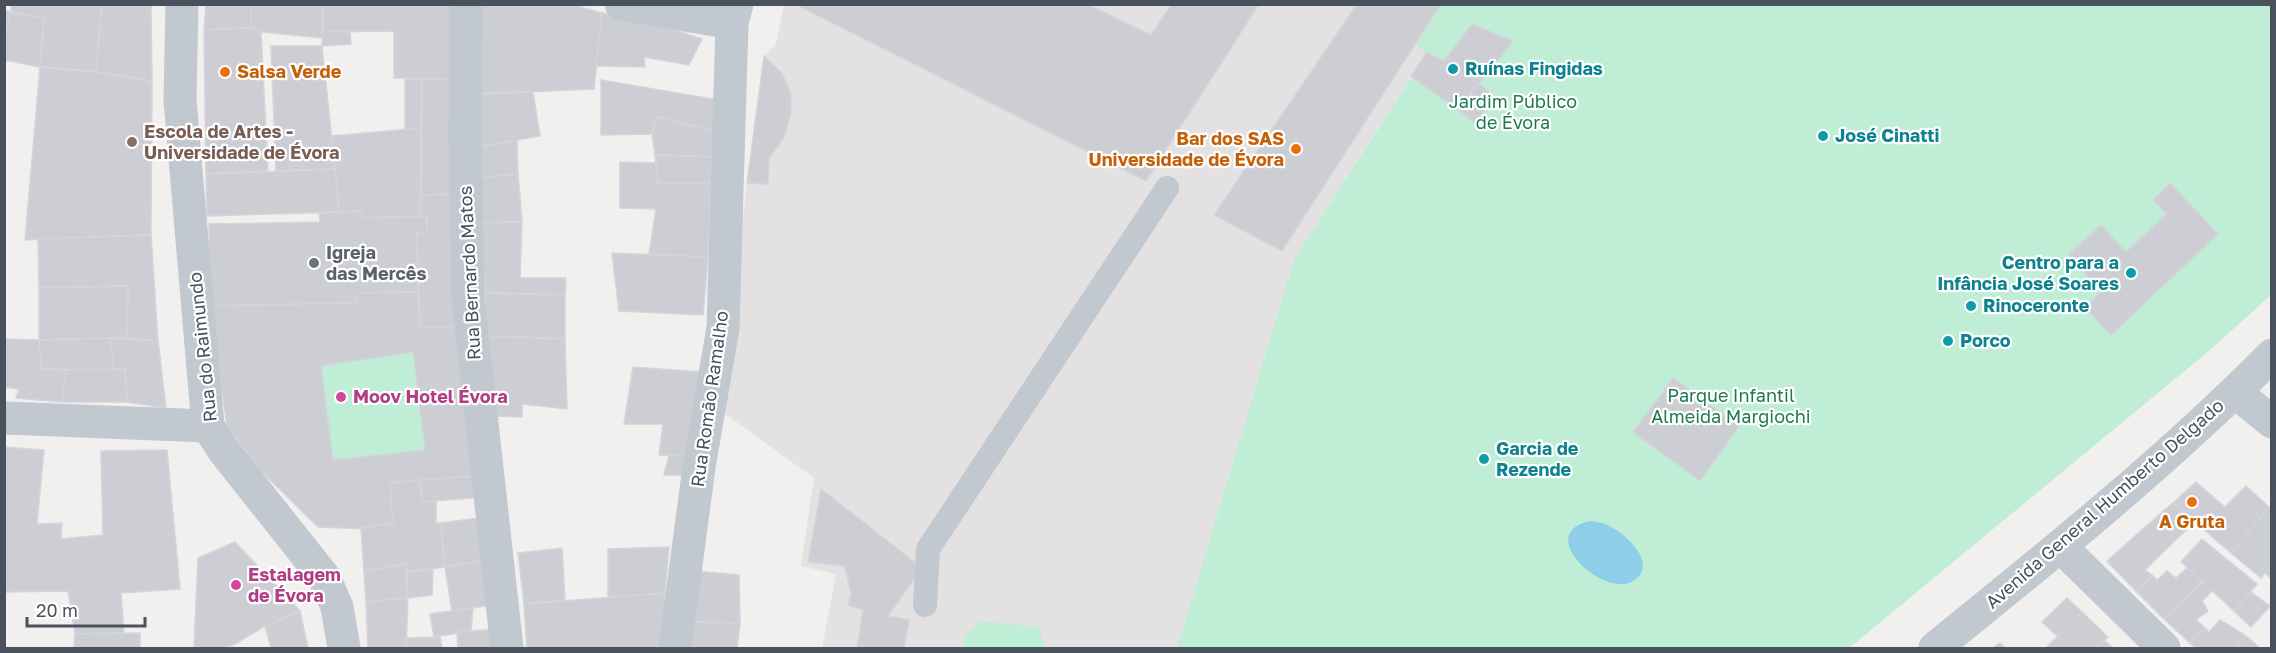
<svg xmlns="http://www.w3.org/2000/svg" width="2276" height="653" font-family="'Golos Text',sans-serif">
<rect width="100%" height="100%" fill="#f2efef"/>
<!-- education -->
<polygon fill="#e3e1e1" points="784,5 1441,5 1416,45 1427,52 1294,259 1177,648 822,648 836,574 801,566 814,478 721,411 747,183 764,56 776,44"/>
<!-- green -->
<g fill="#c0edd5">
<path d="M1441 5H2271V295L2210 350 1849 648C1834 648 1819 646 1804 648H1177L1294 259 1427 53 1416 45Z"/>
<polygon points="413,352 425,450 333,460 321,366"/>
<polygon points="980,621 1038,627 1046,648 963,648 965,637"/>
</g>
<!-- water -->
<path fill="#8fcee8" d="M1591 521C1595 522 1600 522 1605 524 1620 529 1653 557 1640 575 1636 580 1631 583 1625 584 1592 588 1537 531 1591 521Z"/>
<!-- building -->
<g fill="#ccced4" stroke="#d4d5da" stroke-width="1.5" fill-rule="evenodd">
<polygon points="12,4 102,4 96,72 40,67 44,18 11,12"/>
<polygon points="102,4 151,4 152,81 96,72"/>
<polygon points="206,4 251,4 251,28 204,30"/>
<polygon points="251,4 323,4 322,38 261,32 251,28"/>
<polygon points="323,4 458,4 458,80 394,78 394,31 323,32"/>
<polygon points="477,4 570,4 602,13 594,89 477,94"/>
<polygon points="795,4 1087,4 1151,35 1172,4 1259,4 1146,181"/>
<polygon points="1357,4 1441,4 1282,251 1214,215"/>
<polygon points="4,10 11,12 4,36"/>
<polygon points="11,12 44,18 40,67 4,60 4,36"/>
<polygon points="602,13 634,16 702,39 689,65 644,57 645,67 596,66"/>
<polygon points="1472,24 1513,41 1458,110 1411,76 1427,52 1444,61"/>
<polygon points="251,28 261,32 268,171 206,174 204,30"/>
<polygon points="323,32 350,32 351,44 322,46"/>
<polygon points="271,46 322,46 335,169 276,171"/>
<polygon points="764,56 782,73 791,94 791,113 784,138 769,158 768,184 747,183"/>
<polygon points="40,67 96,72 152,81 151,235 25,240"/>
<polygon points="405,79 422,79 421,128 405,130"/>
<polygon points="422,79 458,80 462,194 421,195"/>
<polygon points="601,80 719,100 713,131 656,117 652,134 601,135"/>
<polygon points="1478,83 1496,97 1475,123 1458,110"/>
<polygon points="533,92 540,136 478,147 477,94"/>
<polygon points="656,117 713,131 712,157 655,155 652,134"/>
<polygon points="421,128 420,216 363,218 362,211 339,212 332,136"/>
<polygon points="517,140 518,174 478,178 478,147"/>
<polygon points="655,155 712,157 711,183 658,183"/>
<polygon points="620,162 656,163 658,183 711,183 708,257 649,254 656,209 620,208"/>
<polygon points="335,169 339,212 207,216 206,174"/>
<polygon points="518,174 522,222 480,223 478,178"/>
<polygon points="2170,183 2218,234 2111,335 2085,307 2102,291 2068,255 2101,225 2126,252 2167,214 2153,200"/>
<polygon points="462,194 463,327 420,327 417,233 427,233 427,216 420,216 421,195"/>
<polygon points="362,211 363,218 427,216 427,233 417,233 418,292 356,293 356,303 210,306 209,224 320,222 319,213"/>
<polygon points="522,222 520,278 566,278 565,295 485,293 480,223"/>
<polygon points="151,235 158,341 127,338 128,286 39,288 38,239"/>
<polygon points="612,253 708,257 703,315 619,311"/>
<polygon points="128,286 127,338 39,340 39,288"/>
<path d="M418 292 420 327H463L479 476 390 483 393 523 369 529 318 527 260 470 227 426 210 306 356 303V293ZM413 352 425 450 333 460 321 366Z"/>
<polygon points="485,293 565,295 565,339 486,336"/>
<polygon points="486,336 565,339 567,409 522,404 522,417 493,416"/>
<polygon points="110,338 158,341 166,408 127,402 125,369 114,371"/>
<polygon points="110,338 114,371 41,369 39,340"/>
<polygon points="4,339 39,340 41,369 66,370 62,402 16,398 19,389 4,387"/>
<polygon points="633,367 701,372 695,456 659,455 663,424 624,424"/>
<polygon points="125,369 127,402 62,402 66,370"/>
<polygon points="1673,378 1739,426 1700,481 1633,432"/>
<polygon points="4,447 44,450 37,524 62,523 61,539 103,535 101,451 167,450 180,589 121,593 124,633 75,634 68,591 4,592"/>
<polygon points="669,455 691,456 685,475 664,475"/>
<polygon points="479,476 482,497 423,502 419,480"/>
<polygon points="419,480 423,502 436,501 436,523 441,523 445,567 407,572 405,564 364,571 361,528 393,523 390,483"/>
<polygon points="2196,482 2225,507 2246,486 2269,507 2231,553 2173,503"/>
<polygon points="821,489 922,568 888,616 909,620 904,648 857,648 863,610 848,605 851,594 845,566 808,562"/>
<polygon points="2173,503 2195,522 2166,549 2145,527"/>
<polygon points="2269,507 2272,509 2272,579 2265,573 2261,578 2231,553"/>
<polygon points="486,517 493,559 445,567 441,523"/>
<polygon points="2145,527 2166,549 2145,570 2153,576 2136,591 2107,561"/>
<polygon points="2202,539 2257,584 2234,611 2181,562"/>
<polygon points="235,542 300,611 265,626 235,644 223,648 194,648 198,558"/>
<polygon points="669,547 665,593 608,598 608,549"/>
<polygon points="562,548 565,600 524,604 518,553"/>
<polygon points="493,559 499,604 452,611 445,567"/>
<polygon points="405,564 408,598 366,602 364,571"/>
<polygon points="2187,568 2202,582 2164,619 2136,591 2153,576 2157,580 2167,571 2176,578"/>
<polygon points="433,569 432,595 408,598 407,572"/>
<polygon points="694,571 739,575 740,623 687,622"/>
<polygon points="2202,582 2212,591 2202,601 2208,611 2196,620 2205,628 2190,643 2164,619"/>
<polygon points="2251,592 2270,606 2251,627 2234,611"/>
<polygon points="665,593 662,648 527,648 524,604"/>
<polygon points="408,598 406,648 368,648 366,602"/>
<polygon points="2067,598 2082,612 2058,637 2042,622"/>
<polygon points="473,608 471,631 434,637 430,614"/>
<polygon points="300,611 308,648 271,648 265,626"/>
<polygon points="2082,612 2108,637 2096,648 2046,648"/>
<polygon points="2220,620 2246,636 2234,648 2196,648 2190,643 2205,628 2209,632"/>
<polygon points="687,622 740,623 737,648 685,648"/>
<polygon points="500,629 502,648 458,648 457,632"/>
<polygon points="140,633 140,648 74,648 75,634"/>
<polygon points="2246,636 2260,648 2234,648"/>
<polygon points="440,637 442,648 406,648 406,638"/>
<polygon points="2105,641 2113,648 2096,648"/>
<polygon points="2000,643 2005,648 1993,648"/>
</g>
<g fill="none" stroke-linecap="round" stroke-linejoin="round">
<!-- pedestrian -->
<polyline stroke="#c1c8d0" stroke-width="24" points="925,605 928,549 1167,188"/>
<!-- minor -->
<g stroke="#c1c8d0" stroke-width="33">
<polyline points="182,4 180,100 208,426 224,451 324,577 337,607 344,648"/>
<polyline points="466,4 465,136 468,297 507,648"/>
<polyline points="621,4 732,23"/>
<polyline points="2235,392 2272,422"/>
<polyline points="4,418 208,426"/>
<polyline points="2061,547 2164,648"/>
<polyline points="675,648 699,467 723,328 732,23 737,4"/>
<path d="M1935 648C2050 555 2167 461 2272 355"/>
</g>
</g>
<!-- markers -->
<g fill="#0f9aa8" stroke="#fff" stroke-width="2">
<circle cx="1453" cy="69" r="6"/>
<circle cx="1823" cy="136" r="6"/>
<circle cx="2131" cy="273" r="6"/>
<circle cx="1971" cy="306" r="6"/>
<circle cx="1948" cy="341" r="6"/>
<circle cx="1484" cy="459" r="6"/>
</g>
<g fill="#e8710a" stroke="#fff" stroke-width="2">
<circle cx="225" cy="72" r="6"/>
<circle cx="1296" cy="149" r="6"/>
<circle cx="2192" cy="502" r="6"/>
</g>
<circle fill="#8d6e63" stroke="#fff" stroke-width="2" cx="132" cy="142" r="6"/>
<circle fill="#6b7280" stroke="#fff" stroke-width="2" cx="314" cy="263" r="6"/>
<g fill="#d1479c" stroke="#fff" stroke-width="2">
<circle cx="341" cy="397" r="6"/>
<circle cx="236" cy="585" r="6"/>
</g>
<g text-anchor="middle" stroke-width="4.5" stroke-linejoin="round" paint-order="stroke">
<!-- culture labels -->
<g font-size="18" font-weight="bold" fill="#0d838f" stroke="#fff" text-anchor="start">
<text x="1465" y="75">Ruínas Fingidas</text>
<text x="1835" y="142">José Cinatti</text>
<text x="2119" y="269" text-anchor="end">Centro para a<tspan x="2119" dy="21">Infância José Soares</tspan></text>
<text x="1983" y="312">Rinoceronte</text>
<text x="1960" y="347">Porco</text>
<text x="1496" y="455">Garcia de<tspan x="1496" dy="21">Rezende</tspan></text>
</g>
<!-- food labels -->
<g font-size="18" font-weight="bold" fill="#c56008" stroke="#fff" text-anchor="start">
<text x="237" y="78">Salsa Verde</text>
<text x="1284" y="145" text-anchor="end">Bar dos SAS<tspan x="1284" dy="21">Universidade de Évora</tspan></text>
<text x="2192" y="528" text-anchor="middle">A Gruta</text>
</g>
<!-- park labels -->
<g font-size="18" fill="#1c7a53" stroke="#fff">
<text x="1513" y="108">Jardim Público<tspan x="1513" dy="21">de Évora</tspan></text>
<text x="1731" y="402">Parque Infantil<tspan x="1731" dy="21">Almeida Margiochi</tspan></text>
</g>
<!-- education labels -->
<g font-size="18" font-weight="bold" fill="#785e54" stroke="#fff" text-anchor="start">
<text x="144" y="138">Escola de Artes -<tspan x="144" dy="21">Universidade de Évora</tspan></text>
</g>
<!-- worship labels -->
<g font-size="18" font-weight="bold" fill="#5b616d" stroke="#fff" text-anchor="start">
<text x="326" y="259">Igreja<tspan x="326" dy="21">das Mercês</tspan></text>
</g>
<!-- street labels -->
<g font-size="18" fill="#48515c" stroke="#fff">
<text transform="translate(470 273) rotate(-93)" y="6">Rua Bernardo Matos</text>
<text transform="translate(203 347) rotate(-96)" y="6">Rua do Raimundo</text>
<text transform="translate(710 399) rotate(-82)" y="6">Rua Romão Ramalho</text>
<text transform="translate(2105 504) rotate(-41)" y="6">Avenida General Humberto Delgado</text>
</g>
<!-- hotel labels -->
<g font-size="18" font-weight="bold" fill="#b23c85" stroke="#fff" text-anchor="start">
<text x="353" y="403">Moov Hotel Évora</text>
<text x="248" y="581">Estalagem<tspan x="248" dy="21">de Évora</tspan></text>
</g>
</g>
<!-- border -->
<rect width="2276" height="653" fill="none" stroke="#48515c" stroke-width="12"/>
<!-- scale -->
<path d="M27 617v9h118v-9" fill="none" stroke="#48515c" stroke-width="3"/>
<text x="36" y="617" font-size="18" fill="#48515c" stroke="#ffffff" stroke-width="4.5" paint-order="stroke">20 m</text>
</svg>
